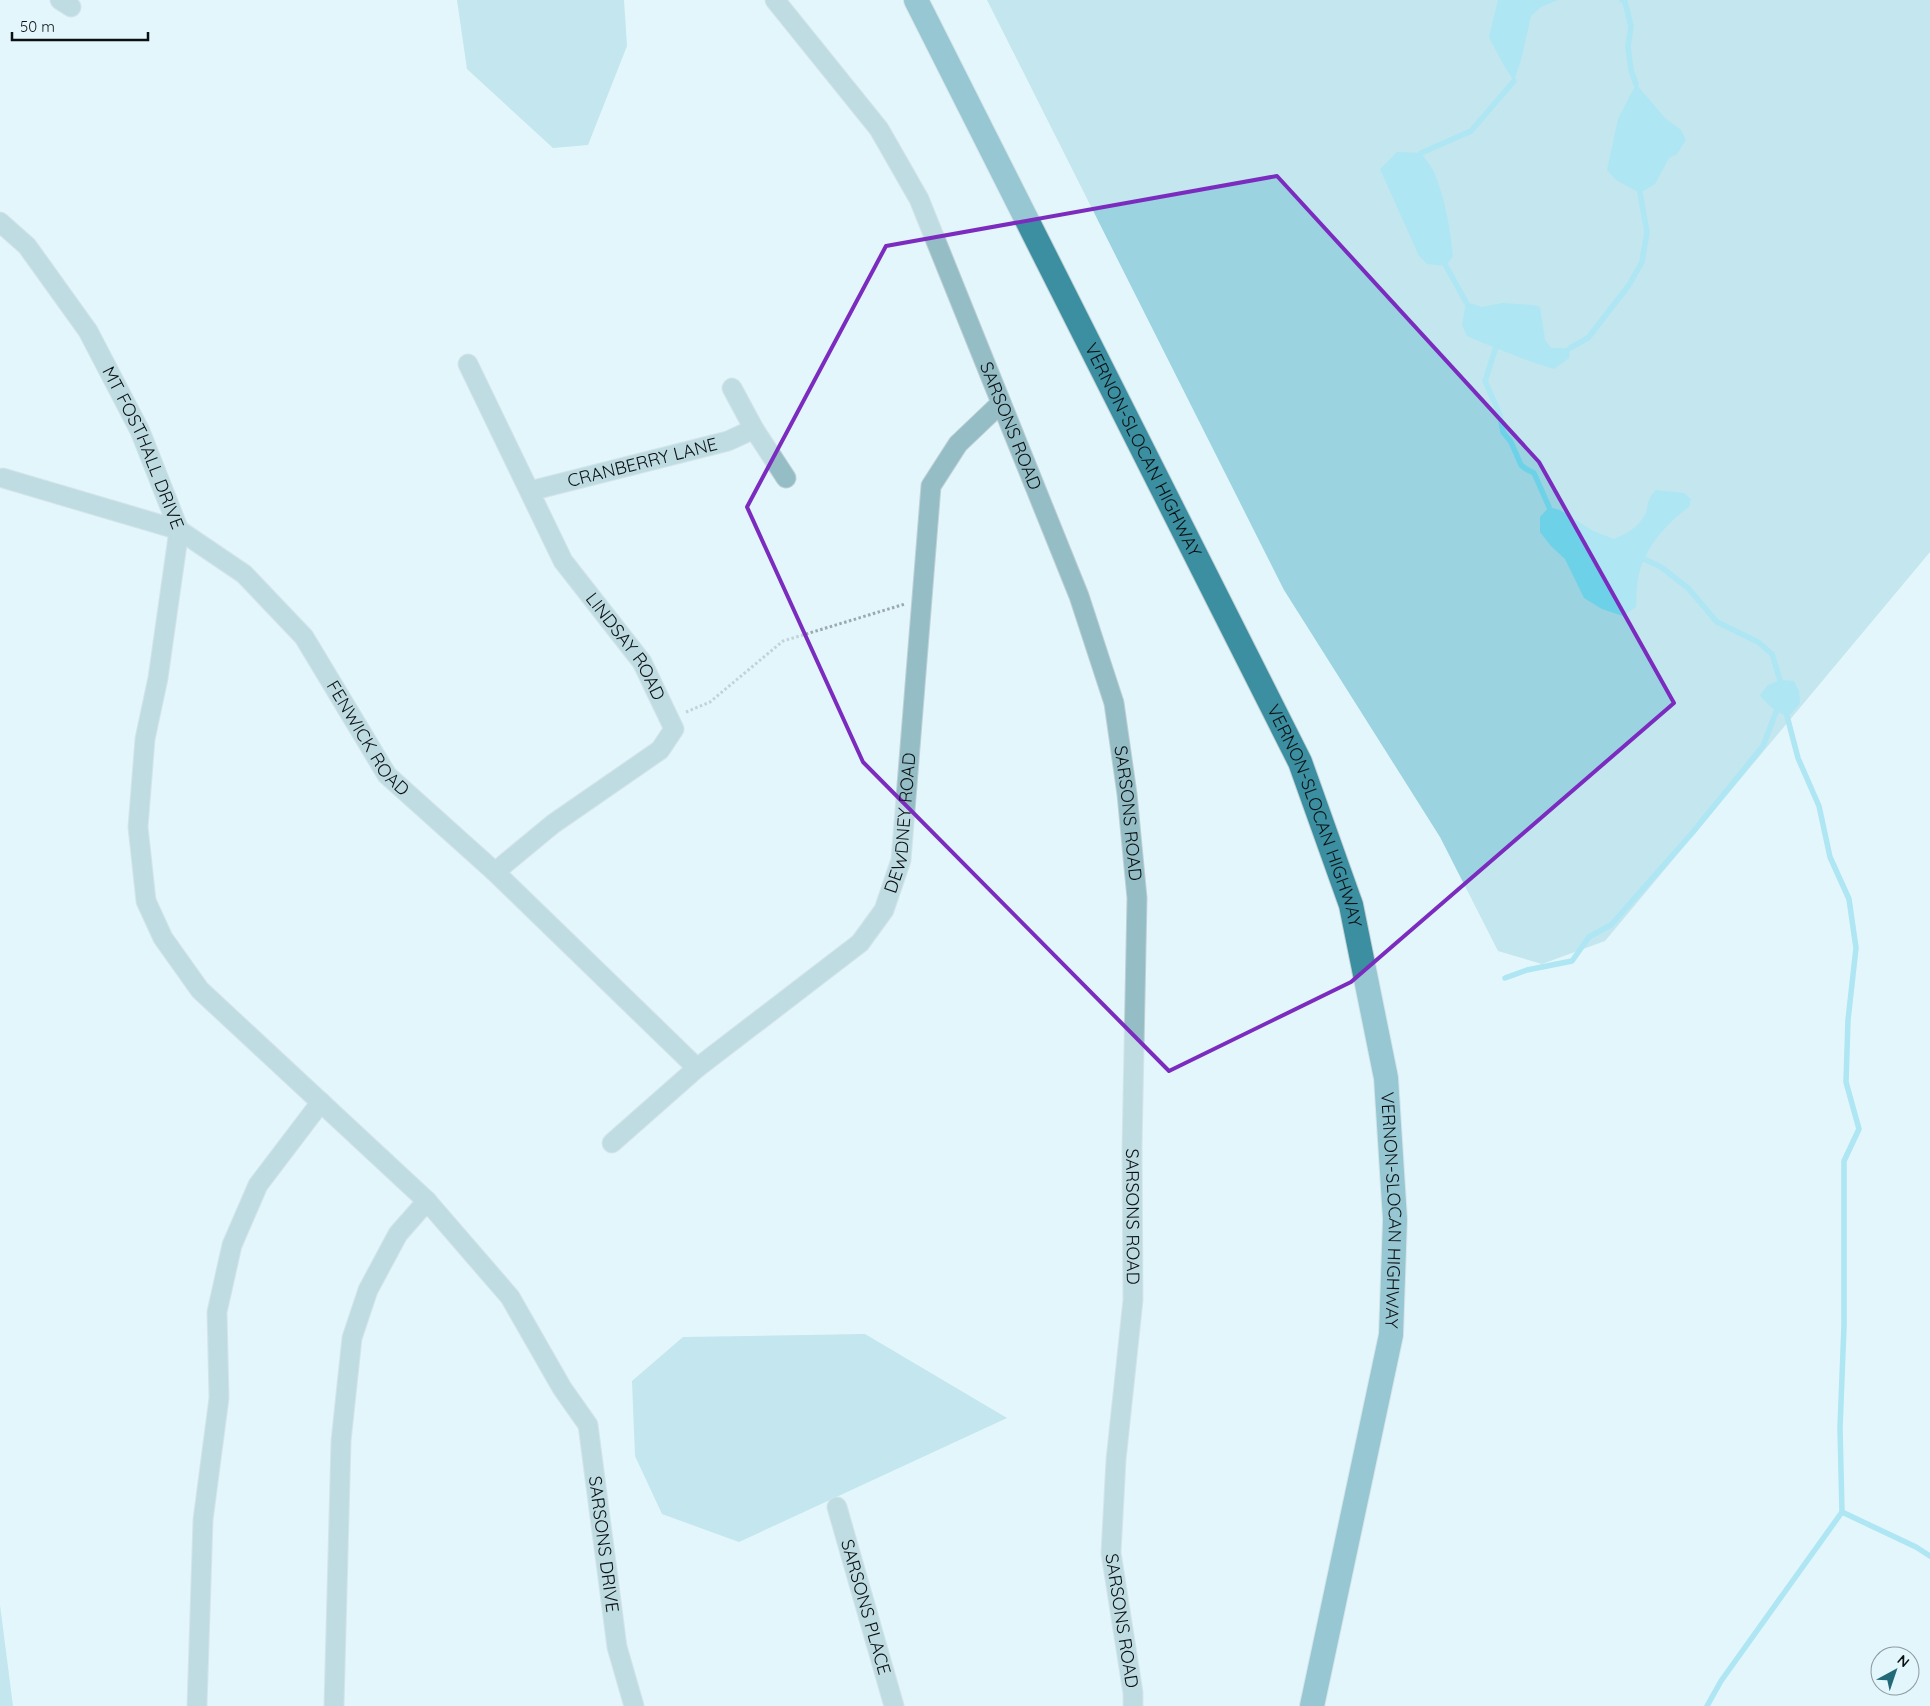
<svg xmlns="http://www.w3.org/2000/svg" width="1930" height="1706" font-family="Quicksand,sans-serif">
<rect width="100%" height="100%" fill="#e3f6fb"/>
<!-- green -->
<g fill="#9bd3e0">
<polygon points="457,0 624,0 627,46 588,145 553,148 467,69"/>
<polygon points="987,0 1930,0 1930,552 1605,941 1542,964 1498,951 1440,837 1284,590"/>
<polygon points="865,1334 1007,1418 739,1542 662,1514 635,1456 632,1381 683,1337"/>
<polygon points="0,1605 13,1706 0,1706"/>
</g>
<!-- water -->
<g fill="#6dd2e8">
<polygon points="1498,0 1558,0 1541,7 1531,16 1521,60 1514,81 1503,64 1489,37"/>
<polygon points="1636,84 1665,118 1681,130 1686,140 1677,154 1669,158 1655,184 1640,193 1616,180 1607,170 1618,119"/>
<path d="M1397 152 1421 153C1425 159 1431 165 1434 172 1445 198 1450 228 1453 256L1446 266 1427 264 1419 256 1380 169Z"/>
<path d="M1466 302 1482 307 1502 303 1533 305 1540 307 1545 340 1551 348H1570L1569 358 1554 369C1524 360 1496 348 1467 336L1462 325Z"/>
<path d="M1656 490 1684 493 1691 499 1689 507C1665 524 1643 550 1638 579 1636 588 1637 598 1636 607L1623 616 1602 609 1584 598 1565 559 1551 546 1540 532V517L1549 507 1560 510 1593 531 1614 539C1625 534 1636 529 1643 518 1650 508 1645 500 1656 490Z"/>
<path d="M1780 680 1794 681 1799 691 1800 703 1791 714 1787 716C1774 711 1768 705 1760 695L1768 685Z"/>
</g>
<g fill="none" stroke-linecap="round" stroke-linejoin="round">
<!-- stream -->
<g stroke="#6dd2e8" stroke-width="5.5">
<polyline points="1622,0 1625,2 1631,26 1628,47 1631,70 1636,84"/>
<polyline points="1421,153 1471,131 1514,81"/>
<polyline points="1446,266 1466,302"/>
<polyline points="1496,347 1485,381 1500,415 1503,432 1511,442 1521,465 1526,469 1534,473 1549,507"/>
<polyline points="1570,348 1588,338 1629,285 1642,262 1647,232 1640,193"/>
<polyline points="1644,559 1661,567 1688,588 1717,622 1758,642 1772,654 1780,680"/>
<polyline points="1787,716 1798,758 1819,806 1830,857 1849,899 1856,948 1848,1020 1846,1082 1859,1129 1844,1161 1844,1326 1840,1428 1842,1512 1916,1547 1930,1556"/>
<polyline points="1505,978 1527,970 1572,961 1589,937 1611,925 1693,832 1763,746 1776,712"/>
<polyline points="1707,1706 1721,1681 1842,1512"/>
</g>
<defs>
<g id="minor">
<polyline points="60,0 71,7"/>
<path id="s1" d="M775 0 879 129 919 199 1079 596 1114 703 1127 794 1137 898 1132 1148 1133 1300 1116 1460 1111 1553 1133 1693V1706"/>
<path id="s2" d="M0 222 27 246 88 331 140 431 179 530 158 678 145 739 138 827 146 901 163 938 200 990 427 1201 510 1297 562 1388 588 1425 617 1647 634 1706"/>
<path id="s3" d="M468 364 563 561 642 662 674 729 660 750 553 824 495 872"/>
<polyline points="732,388 754,429 786,478"/>
<path id="s4" d="M3 478 179 530 244 574 304 637 387 775 495 872 697 1068"/>
<path id="s5" d="M530 491 728 441 754 429"/>
<path id="s6" d="M612 1143 697 1068 860 943 884 910 901 860 931 486 958 444 1001 403"/>
<path id="s7" d="M837 1507 894 1706"/>
<polyline points="197,1706 203,1520 219,1398 217,1312 232,1245 258,1185 321,1102"/>
<polyline points="334,1706 341,1441 352,1338 368,1290 398,1234 427,1201"/>
</g>
<g id="major">
<path id="s8" d="M916 0 1300 762 1351 905 1386 1078 1395 1219 1391 1335 1312 1706"/>
</g>
</defs>
<!-- minor casing -->
<use href="#minor" stroke="#c0d1d6" stroke-width="21"/>
<!-- major casing -->
<use href="#major" stroke="#c0d1d6" stroke-width="26"/>
<!-- path -->
<polyline stroke="#9aa9ad" stroke-width="3" stroke-dasharray="2.5 2.5" stroke-linecap="butt" points="686,712 710,702 783,641 905,604"/>
<!-- minor -->
<use href="#minor" stroke="#95bdc6" stroke-width="19"/>
<!-- major -->
<use href="#major" stroke="#3b8fa0" stroke-width="24"/>
</g>
<!-- marked area -->
<path d="M0 0H1930V1706H0ZM1277 176 1539 462 1674 703 1351 982 1169 1071 863 762 747 507 886 246Z" fill="#e3f6fb" fill-opacity=".55" fill-rule="evenodd"/>
<path fill="none" stroke="#7b2cbf" stroke-width="4" stroke-linejoin="round" d="M1277 176 1539 462 1674 703 1351 982 1169 1071 863 762 747 507 886 246Z"/>
<g text-anchor="middle" stroke-width="4" stroke-linejoin="round" paint-order="stroke">
<!-- street labels -->
<g font-size="18" fill="#0b1113" stroke="#e3f6fb">
<text dy="6" stroke="none"><textPath href="#s1" startOffset="491">SARSONS ROAD</textPath></text>
<text dy="6" stroke="none"><textPath href="#s2" startOffset="270">MT FOSTHALL DRIVE</textPath></text>
<text dy="6" stroke="none"><textPath href="#s8" startOffset="504">VERNON-SLOCAN HIGHWAY</textPath></text>
<text dy="6" stroke="none"><textPath href="#s5" startOffset="116">CRANBERRY LANE</textPath></text>
<text dy="6" stroke="none"><textPath href="#s3" startOffset="325">LINDSAY ROAD</textPath></text>
<text dy="6" stroke="none"><textPath href="#s4" startOffset="469">FENWICK ROAD</textPath></text>
<text dy="6" stroke="none"><textPath href="#s1" startOffset="898">SARSONS ROAD</textPath></text>
<text dy="6" stroke="none"><textPath href="#s8" startOffset="909">VERNON-SLOCAN HIGHWAY</textPath></text>
<text dy="6" stroke="none"><textPath href="#s6" startOffset="449">DEWDNEY ROAD</textPath></text>
<text dy="6" stroke="none"><textPath href="#s8" startOffset="1314">VERNON-SLOCAN HIGHWAY</textPath></text>
<text dy="6" stroke="none"><textPath href="#s1" startOffset="1302">SARSONS ROAD</textPath></text>
<text dy="6" stroke="none"><textPath href="#s2" startOffset="1546">SARSONS DRIVE</textPath></text>
<text dy="6" stroke="none"><textPath href="#s7" startOffset="104">SARSONS PLACE</textPath></text>
<text dy="6" stroke="none"><textPath href="#s1" startOffset="1708">SARSONS ROAD</textPath></text>
</g>
</g>
<!-- north arrow -->
<g transform="translate(1895 1671) rotate(40)"><circle r="24" fill="#e3f6fb" stroke="#8d9a9e"/>
<path d="M0-4L9 19L0 12L-9 19Z" fill="#236a78"/>
<text y="-8" font-size="14" font-weight="bold" text-anchor="middle" fill="#0b1113">N</text>
</g>
<!-- scale -->
<path d="M12 32v8h136v-8" fill="none" stroke="#0b1113" stroke-width="2.5"/>
<text x="20" y="32" font-size="15" fill="#0b1113" stroke="#e3f6fb" stroke-width="4" paint-order="stroke">50 m</text>
</svg>
